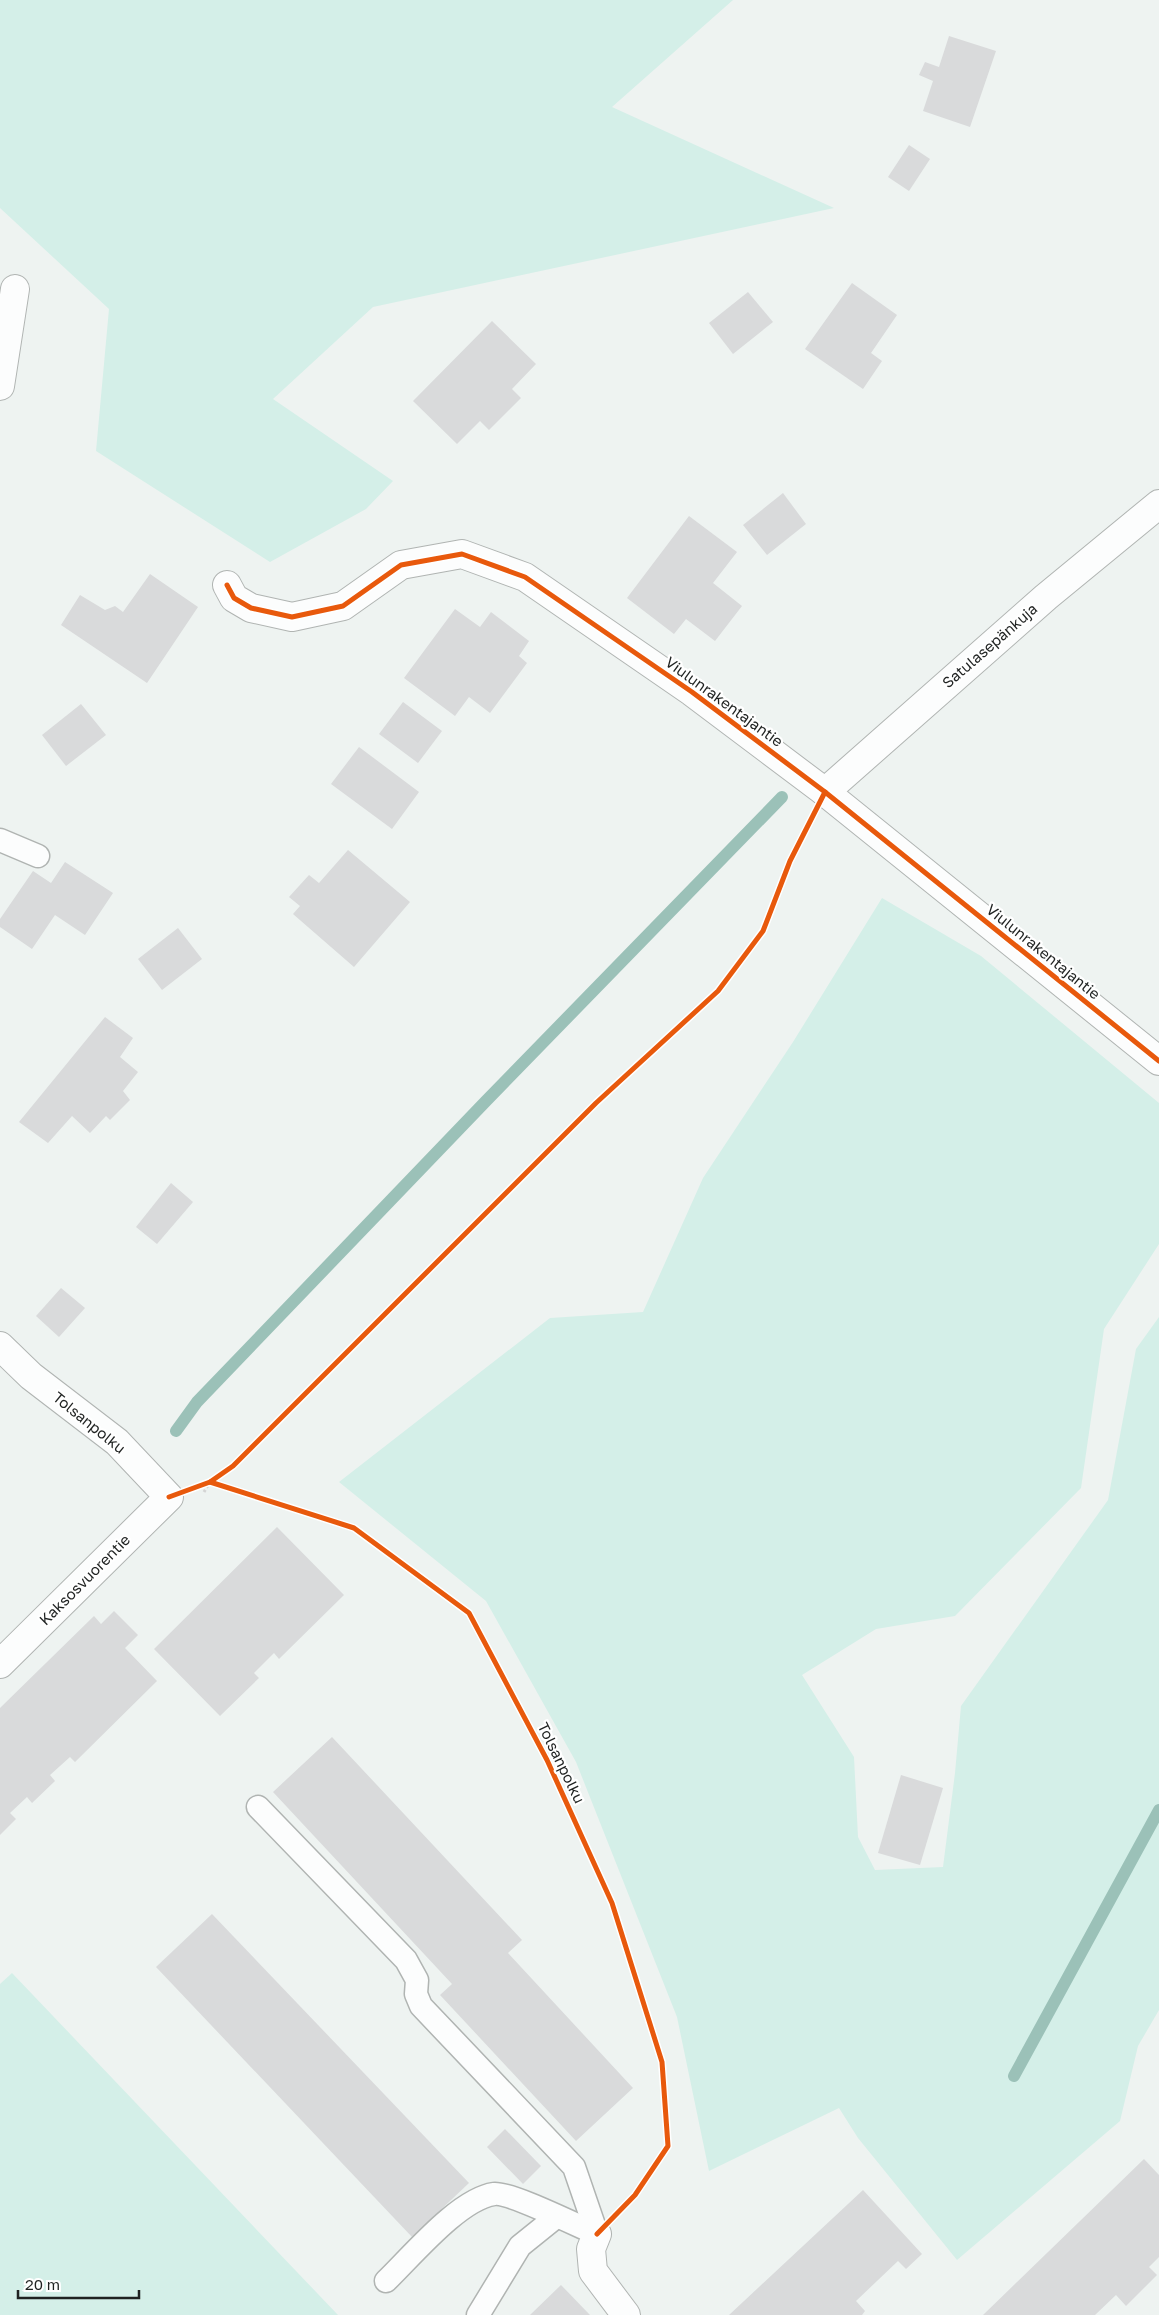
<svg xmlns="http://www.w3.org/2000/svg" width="1159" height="2315" font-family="'Golos Text',sans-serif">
<rect width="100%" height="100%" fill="#eef3f1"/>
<!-- green -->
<g fill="#d4efe8">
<polygon points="0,0 733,0 612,107 834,208 373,307 273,399 393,481 366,509 270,562 96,451 109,309 0,208"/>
<polygon points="882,898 981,956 1159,1103 1159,1244 1104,1329 1081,1488 955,1616 876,1629 802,1675 854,1757 858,1837 875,1870 943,1867 955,1773 961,1706 1108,1500 1136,1349 1159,1317 1159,2010 1138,2046 1120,2121 957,2260 858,2138 839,2108 709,2171 677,2017 576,1762 486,1601 339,1482 550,1318 643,1312 703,1178 793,1042"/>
<polygon points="12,1973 338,2315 0,2315 0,1984"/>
</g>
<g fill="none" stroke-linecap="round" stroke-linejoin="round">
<!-- stream -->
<g stroke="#9bc1b8" stroke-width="12">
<polyline points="176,1431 197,1402 486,1101 782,797"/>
<polyline points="1014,2076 1159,1810"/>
</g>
</g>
<!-- building -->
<g fill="#d9dadb">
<polygon points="949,36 996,51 970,127 923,111 933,81 919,75 925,62 939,67"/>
<polygon points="909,145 930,159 909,191 888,177"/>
<polygon points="852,283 897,315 871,353 882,361 863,389 805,349"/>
<polygon points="748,292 773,322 733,354 709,323"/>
<polygon points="492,321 536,364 512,389 521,398 489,430 480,421 457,444 413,401"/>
<polygon points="783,493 806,524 767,555 743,525"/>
<polygon points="689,516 737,552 713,583 742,606 715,641 686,619 674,634 627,598"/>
<polygon points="150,574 198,607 147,683 61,625 80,595 105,610 115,606 123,612"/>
<polygon points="455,609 480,627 491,612 529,641 519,656 527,663 490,713 469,697 455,716 404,678"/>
<polygon points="403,702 442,731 418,763 379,734"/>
<polygon points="81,704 106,735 66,766 42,735"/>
<polygon points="359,747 419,792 392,829 331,784"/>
<polygon points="348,850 410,902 354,967 293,914 300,906 289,897 309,875 319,883"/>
<polygon points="65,862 113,893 85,935 55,915 32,949 0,927 0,919 33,871 51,883"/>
<polygon points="178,928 202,959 162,990 138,959"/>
<polygon points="105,1017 133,1038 120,1057 138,1072 123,1091 130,1100 110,1120 106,1116 90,1133 72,1116 48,1143 19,1122"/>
<polygon points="171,1183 193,1202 157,1244 136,1227"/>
<polygon points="61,1288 85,1308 59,1337 36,1316"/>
<polygon points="277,1527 344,1595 279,1659 274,1653 254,1673 259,1678 220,1716 154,1649"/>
<polygon points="114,1611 138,1635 125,1648 157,1681 75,1762 70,1757 50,1775 55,1781 32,1803 27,1797 10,1813 16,1819 0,1835 0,1708 94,1616 101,1624"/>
<polygon points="332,1737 522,1940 508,1953 633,2088 576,2141 440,1995 452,1984 273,1792"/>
<polygon points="901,1775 943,1788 920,1865 878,1853"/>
<polygon points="212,1914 469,2183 412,2237 156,1967"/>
<polygon points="505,2129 541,2166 523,2184 487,2147"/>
<polygon points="1144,2159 1159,2175 1159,2257 1149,2267 1157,2275 1126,2306 1116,2295 1095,2315 983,2315"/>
<polygon points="863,2190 922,2254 906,2269 898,2261 856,2301 865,2311 862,2315 729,2315"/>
<polygon points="561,2285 590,2315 530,2315"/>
</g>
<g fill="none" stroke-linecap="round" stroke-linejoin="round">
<defs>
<g id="lane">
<polyline points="0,840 38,856"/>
<polyline points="258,1807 406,1960 417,1980 416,1994 421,2006 574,2167 597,2234"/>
<path d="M386 2281C412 2256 459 2199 494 2194 510 2192 578 2226 597 2234"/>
<polyline points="478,2315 520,2246 556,2217"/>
</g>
<g id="street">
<polyline points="0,386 15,289"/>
<polyline points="227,585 234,598 251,608 292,617 343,606 401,565 462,554 525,577 692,692 825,792 1159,1061"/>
<polyline points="825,792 1046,597 1159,504"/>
<polyline points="0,1346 31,1376 117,1442 169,1497 0,1664"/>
<polyline points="597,2234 591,2249 593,2271 626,2315"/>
</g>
</defs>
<!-- lane casing -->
<use href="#lane" stroke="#b0b4b2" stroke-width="25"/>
<!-- street casing -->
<use href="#street" stroke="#b0b4b2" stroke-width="30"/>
<!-- path -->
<polyline stroke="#d4d4d4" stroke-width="3" stroke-dasharray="2.5 2.5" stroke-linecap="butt" points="204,1492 210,1482"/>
<!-- lane -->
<use href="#lane" stroke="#fcfdfd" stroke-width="22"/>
<!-- street -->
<use href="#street" stroke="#fcfdfd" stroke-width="28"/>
<defs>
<g id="cycleway">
<polyline points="227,585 234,598 251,608 292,617 343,606 401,565 462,554 525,577 692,692 825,792 1159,1061"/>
<polyline points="210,1482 233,1466 596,1103 718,991 763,931 790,861 825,792"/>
<polyline points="169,1497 210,1482 354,1528 469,1613 547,1760 612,1903 662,2062 668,2146 635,2195 597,2234"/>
</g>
</defs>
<!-- cycleway casing -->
<use href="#cycleway" stroke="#fff" stroke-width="8"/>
<!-- cycleway -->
<use href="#cycleway" stroke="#e8590c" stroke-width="5"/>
</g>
<g text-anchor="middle" stroke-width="4.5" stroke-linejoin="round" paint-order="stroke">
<!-- street labels -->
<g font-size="15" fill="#1f2221" stroke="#fff">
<text transform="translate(990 646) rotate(-41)" y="5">Satulasepänkuja</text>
<text transform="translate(724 702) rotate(36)" y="5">Viulunrakentajantie</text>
<text transform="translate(1043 952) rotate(39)" y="5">Viulunrakentajantie</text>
<text transform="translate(89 1423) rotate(39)" y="5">Tolsanpolku</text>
<text transform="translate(85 1580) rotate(-45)" y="5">Kaksosvuorentie</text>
<text transform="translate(561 1763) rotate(64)" y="5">Tolsanpolku</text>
</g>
</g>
<!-- scale -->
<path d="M18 2290v8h121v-8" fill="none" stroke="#1f2221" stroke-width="2.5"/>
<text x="25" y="2290" font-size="15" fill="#1f2221" stroke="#ffffff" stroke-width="4" paint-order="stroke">20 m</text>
</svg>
